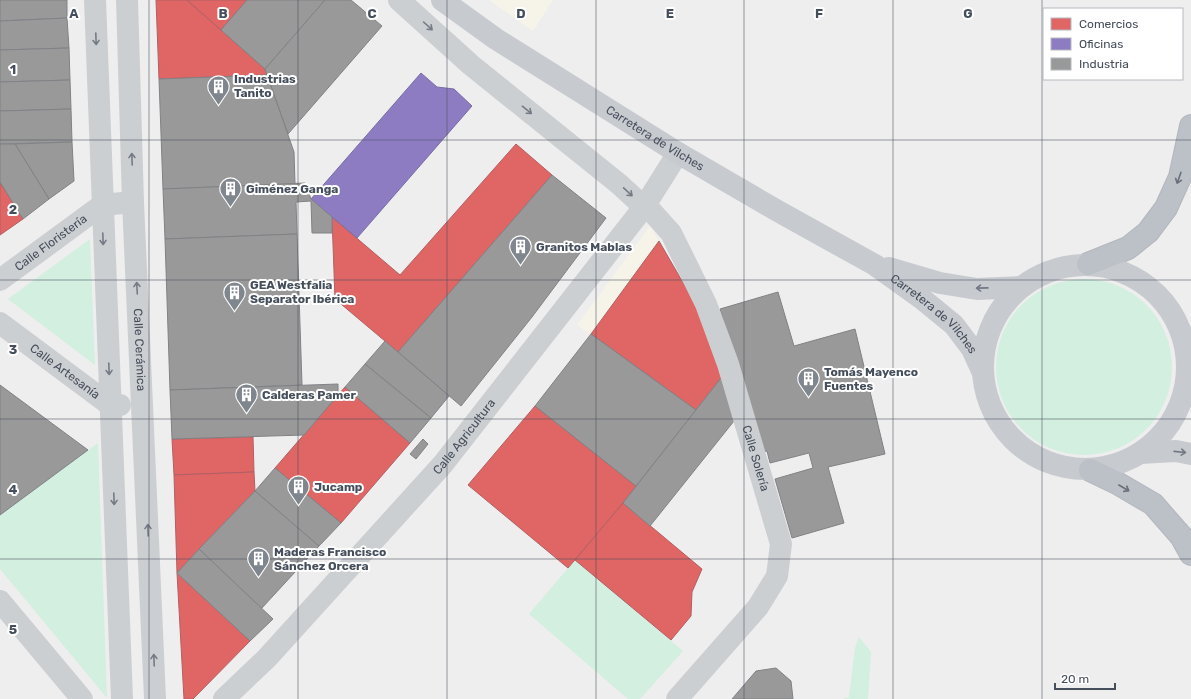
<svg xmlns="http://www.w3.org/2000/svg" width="1191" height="699" font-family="Rubik,sans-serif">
<rect width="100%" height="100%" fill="#efeeee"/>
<!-- commercial -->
<g fill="#f6f4e9">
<polygon points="489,0 553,0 533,31"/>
<polygon points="650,226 700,312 696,410 577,325"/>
</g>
<!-- green -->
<g fill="#d2efe0">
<polygon points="90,239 95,365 8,299"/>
<circle cx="1084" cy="367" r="88"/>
<polygon points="98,443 107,698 0,569 0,515"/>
<polygon points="575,560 683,651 640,699 628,699 529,614"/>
<polygon points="859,637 871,652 868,699 842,699 849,697 855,648"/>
</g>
<!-- shops -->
<g fill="#e06666" stroke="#b25f63">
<polygon points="156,0 187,0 265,69 267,75 159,79"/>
<polygon points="187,0 247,0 221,30"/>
<polygon points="516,144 552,175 398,352 335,299 332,217 400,275"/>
<polygon points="0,182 23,219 0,235"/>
<polygon points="659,241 700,312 722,377 696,410 591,334"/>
<polygon points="345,387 410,443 341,523 275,468"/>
<polygon points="535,406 636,486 623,503 568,568 468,485"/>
<polygon points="253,437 254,472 174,475 172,439"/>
<polygon points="254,472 255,491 177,573 174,475"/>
<polygon points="623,503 702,569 692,592 691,616 671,640 575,560"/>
<polygon points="177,573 250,641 193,699 184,699"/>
</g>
<!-- offices -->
<polygon fill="#8e7cc3" stroke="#786ea4" points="421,73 437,87 454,89 472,106 357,238 311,199"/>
<!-- industry -->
<g fill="#999" stroke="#808286">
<polygon points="0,0 67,0 67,18 0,21"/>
<polygon points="247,0 325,0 265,69 221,30"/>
<polygon points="325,0 351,0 382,26 288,134 265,69"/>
<polygon points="67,18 69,48 0,50 0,21"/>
<polygon points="69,48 70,80 0,82 0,50"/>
<polygon points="267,75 294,152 295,184 163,189 159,79"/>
<polygon points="70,80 71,109 0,111 0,82"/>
<polygon points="71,109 72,142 0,144 0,111"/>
<polygon points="72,142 74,181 49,199 15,144"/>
<polygon points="0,144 15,144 49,199 23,219 0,182"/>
<polygon points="552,175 606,218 532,317 461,406 398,352"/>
<polygon points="305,183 311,199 332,217 332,233 312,233 311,201 296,202 297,234 165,239 163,189"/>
<polygon points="297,234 302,385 170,390 165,239"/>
<polygon points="778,292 794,346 855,329 885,454 828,467 844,523 792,538 775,479 813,468 809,453 770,463 767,451 762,452 720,309"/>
<polygon points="591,334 696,410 636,486 535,406"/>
<polygon points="385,341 449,396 431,418 365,364"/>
<polygon points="365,364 431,418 410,443 345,387"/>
<polygon points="721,378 734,421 650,526 623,503"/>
<polygon points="338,384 338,395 304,435 172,439 170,390"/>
<polygon points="0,385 88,450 0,515"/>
<polygon points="423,439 428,444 416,459 410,454"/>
<polygon points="275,468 341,523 319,546 255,491"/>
<polygon points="255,491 319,546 261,609 199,549"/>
<polygon points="199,549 273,619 250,641 177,573"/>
<polygon points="776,668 791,681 793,699 732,699 756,671"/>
</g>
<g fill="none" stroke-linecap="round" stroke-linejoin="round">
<defs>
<g id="highway">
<polyline points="1088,264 1128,248 1148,232 1166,208 1180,177 1191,126"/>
<polyline points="1090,470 1117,483 1153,504 1181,536 1191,554"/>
</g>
</defs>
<!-- highway casing -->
<use href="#highway" stroke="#b3b6be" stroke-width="24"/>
<!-- minor -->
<g stroke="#cccfd2" stroke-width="22">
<polyline points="95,0 122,699"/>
<path id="s1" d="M127 0 133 202 155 699"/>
<path id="s2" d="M399 0 471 65 619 184 644 207 653 213 671 233 706 304 728 364 781 544 777 576 758 607 677 699"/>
<path id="s3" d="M0 280 102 205 133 202"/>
<path id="s4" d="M0 323 110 405H120"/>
<polyline points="0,601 82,699"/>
<path id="s5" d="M224 699 267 658 443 464 644 207 678 153"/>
</g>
<!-- major -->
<g stroke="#c7cacf" stroke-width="22">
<path id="s6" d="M442 0 496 39 678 153 776 210 875 265 921 298 954 325 972 349 983 373"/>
<circle cx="1085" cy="367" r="102"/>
<polyline points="889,268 940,283 977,289 1021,287"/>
<polyline points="1140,453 1176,451 1191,454"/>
</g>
<!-- highway -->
<use href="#highway" stroke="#bcc0c7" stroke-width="22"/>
</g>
<!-- one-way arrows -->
<defs><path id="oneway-shaft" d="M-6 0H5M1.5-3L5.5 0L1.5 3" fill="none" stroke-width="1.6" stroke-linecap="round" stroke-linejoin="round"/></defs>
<g stroke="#747b85">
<use href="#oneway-shaft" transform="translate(428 26) rotate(42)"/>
<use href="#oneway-shaft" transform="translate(96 39) rotate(88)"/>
<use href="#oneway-shaft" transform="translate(527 110) rotate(39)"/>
<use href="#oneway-shaft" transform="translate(132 159) rotate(-92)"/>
<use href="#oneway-shaft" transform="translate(628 192) rotate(43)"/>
<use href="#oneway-shaft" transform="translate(103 239) rotate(88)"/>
<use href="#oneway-shaft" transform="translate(137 288) rotate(-93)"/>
<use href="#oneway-shaft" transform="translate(109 369) rotate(88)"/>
<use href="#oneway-shaft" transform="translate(114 499) rotate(88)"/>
<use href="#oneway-shaft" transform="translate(148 530) rotate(-92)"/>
<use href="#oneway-shaft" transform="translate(154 660) rotate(-92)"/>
</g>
<g stroke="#69707b">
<use href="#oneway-shaft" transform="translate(1179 178) rotate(109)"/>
<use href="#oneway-shaft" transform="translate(1124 488) rotate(30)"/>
</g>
<g stroke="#727984">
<use href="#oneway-shaft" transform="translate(982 288) rotate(179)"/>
<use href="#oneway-shaft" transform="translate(1180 452) rotate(6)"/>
</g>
<!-- grid -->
<path fill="none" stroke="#454e5b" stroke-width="1" stroke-opacity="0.55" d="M149 0V699M298 0V699M447 0V699M596 0V699M744 0V699M893 0V699M1042 0V699M0 140H1191M0 280H1191M0 419H1191M0 559H1191"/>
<!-- icons -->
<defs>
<symbol id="building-pin" viewBox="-11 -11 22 30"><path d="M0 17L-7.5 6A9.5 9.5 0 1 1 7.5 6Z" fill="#80868e" stroke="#fff"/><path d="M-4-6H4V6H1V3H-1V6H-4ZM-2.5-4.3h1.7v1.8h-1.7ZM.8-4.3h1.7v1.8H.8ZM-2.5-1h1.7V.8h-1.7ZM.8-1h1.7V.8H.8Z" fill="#fff"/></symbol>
</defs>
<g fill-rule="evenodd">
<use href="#building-pin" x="206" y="74" width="25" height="34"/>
<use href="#building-pin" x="218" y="176" width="25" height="34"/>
<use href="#building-pin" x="508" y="234" width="25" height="34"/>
<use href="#building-pin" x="222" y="280" width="25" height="34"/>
<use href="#building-pin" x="796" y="366" width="25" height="34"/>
<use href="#building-pin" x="234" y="382" width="25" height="34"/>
<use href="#building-pin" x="286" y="474" width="25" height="34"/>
<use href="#building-pin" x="246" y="546" width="25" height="34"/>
</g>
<g text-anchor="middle" stroke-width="4" stroke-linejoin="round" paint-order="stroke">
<!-- poi labels -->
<g font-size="12" font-weight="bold" fill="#454e5b" stroke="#fff" text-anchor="start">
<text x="234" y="83">Industrias<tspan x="234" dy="14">Tanito</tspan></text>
<text x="246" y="193">Giménez Ganga</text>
<text x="536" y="251">Granitos Mablas</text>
<text x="250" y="289">GEA Westfalia<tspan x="250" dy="14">Separator Ibérica</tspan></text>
<text x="824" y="376">Tomás Mayenco<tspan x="824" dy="14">Fuentes</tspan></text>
<text x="262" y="399">Calderas Pamer</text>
<text x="314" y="491">Jucamp</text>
<text x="274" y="556">Maderas Francisco<tspan x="274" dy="14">Sánchez Orcera</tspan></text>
</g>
<!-- street labels -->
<g font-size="12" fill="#454e5b" stroke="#fff">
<text dy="4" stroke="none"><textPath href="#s6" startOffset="254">Carretera de Vilches</textPath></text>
<text dy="4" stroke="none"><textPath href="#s3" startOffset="63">Calle Floristería</textPath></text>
<text dy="4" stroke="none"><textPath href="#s6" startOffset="585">Carretera de Vilches</textPath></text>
<text dy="4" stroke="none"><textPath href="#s1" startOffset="350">Calle Cerámica</textPath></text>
<text dy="4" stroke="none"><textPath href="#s4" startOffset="81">Calle Artesanía</textPath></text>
<text dy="4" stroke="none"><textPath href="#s5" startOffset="356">Calle Agricultura</textPath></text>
<text dy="4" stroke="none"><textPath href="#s2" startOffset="600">Calle Solería</textPath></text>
</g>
</g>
<g font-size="13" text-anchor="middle" font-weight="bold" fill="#454e5b" stroke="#fff" stroke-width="4" stroke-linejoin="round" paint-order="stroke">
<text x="74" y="18">A</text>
<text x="223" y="18">B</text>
<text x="372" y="18">C</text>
<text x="521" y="18">D</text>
<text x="670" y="18">E</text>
<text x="819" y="18">F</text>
<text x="968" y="18">G</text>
<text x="13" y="74">1</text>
<text x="13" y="214">2</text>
<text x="13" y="354">3</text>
<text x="13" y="494">4</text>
<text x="13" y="634">5</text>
</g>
<!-- legend -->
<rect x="1043" y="8" width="140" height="72" fill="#ffffff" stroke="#b5b8bd"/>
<rect x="1051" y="18" width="20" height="12" fill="#e06666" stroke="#b5b8bd"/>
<text x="1079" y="28" font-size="12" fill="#454e5b">Comercios</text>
<rect x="1051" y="38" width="20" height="12" fill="#8e7cc3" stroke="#b5b8bd"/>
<text x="1079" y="48" font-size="12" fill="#454e5b">Oficinas</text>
<rect x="1051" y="58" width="20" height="12" fill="#999999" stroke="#b5b8bd"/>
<text x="1079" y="68" font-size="12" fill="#454e5b">Industria</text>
<!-- scale -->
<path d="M1055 683v6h60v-6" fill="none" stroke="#454e5b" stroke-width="2"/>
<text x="1061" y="683" font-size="12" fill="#454e5b" stroke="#ffffff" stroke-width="3" paint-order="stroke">20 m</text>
</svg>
